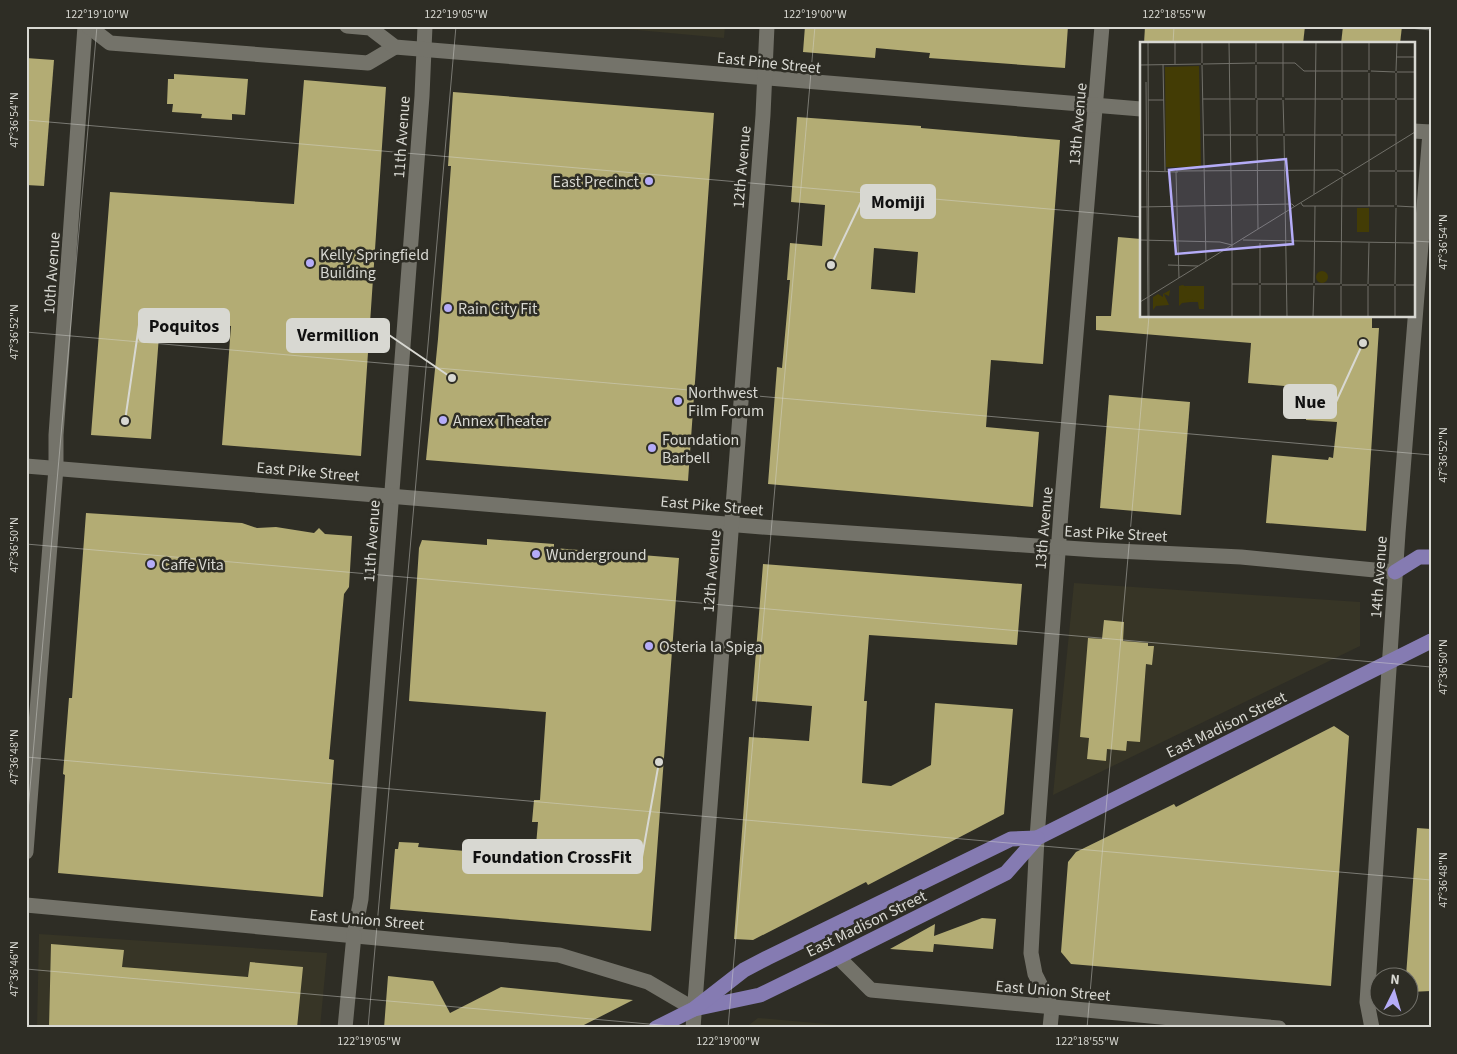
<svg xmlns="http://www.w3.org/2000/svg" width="1457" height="1054" font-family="'Source Sans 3',sans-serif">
<rect width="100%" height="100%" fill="#2e2d25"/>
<!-- built -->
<g fill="#373526">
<polygon points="594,26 725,26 724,38"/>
<polygon points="1074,583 1360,602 1360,646 1053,795"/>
<polygon points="39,934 327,953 320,1028 37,1028"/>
<polygon points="758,1018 872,1028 745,1028"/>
</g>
<!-- building -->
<g fill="#b3ac74" fill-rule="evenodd">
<polygon points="805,26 1068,26 1065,68 929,58 930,53 876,48 875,58 803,52"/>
<polygon points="1145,26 1305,26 1303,44 1144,44"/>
<polygon points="1343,26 1402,26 1400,44 1341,44"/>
<polygon points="26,58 54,60 44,186 26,185"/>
<polygon points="174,74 248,79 245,115 232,114 232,120 201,118 202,114 172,112 173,104 167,104 168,79 174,79"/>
<polygon points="304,80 386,87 361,456 222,445 231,326 169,321 167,337 159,336 151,439 91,435 110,192 294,204"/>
<polygon points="453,92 714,113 688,481 426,460 438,339 451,166 448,166"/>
<path d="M797 117 921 126V128L1060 140 1043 364 991 360 986 427 1039 432 1033 507 768 484 777 367 782 368 790 280H787L790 243 822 246 825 205 791 202ZM874 248 918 252 915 293 871 289Z"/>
<polygon points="1118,237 1141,239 1141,316 1372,316 1372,328 1379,328 1366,531 1266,523 1272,455 1328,460 1329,457 1333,458 1337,422 1306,420 1308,388 1248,383 1251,343 1096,330 1096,316 1111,316"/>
<polygon points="1109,395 1190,402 1181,515 1100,508"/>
<polygon points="86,513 242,523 257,528 276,527 314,533 319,528 325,534 352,536 349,587 344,594 329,759 334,760 323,897 58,873 65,775 63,774 69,698 72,698"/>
<polygon points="487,539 554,544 554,548 679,558 651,931 390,909 395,849 398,849 399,842 419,843 418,847 535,857 538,822 532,822 534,800 540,800 546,712 409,701 419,548 422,540 487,545"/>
<polygon points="763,564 1022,584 1017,645 869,635 864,701 867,701 862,783 891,786 931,765 935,703 1013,709 1004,814 868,885 866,882 753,940 734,939 749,737 809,741 812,706 752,701"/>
<polygon points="1104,620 1124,622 1123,641 1148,643 1148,646 1154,646 1152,665 1146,664 1140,742 1127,741 1126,751 1107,749 1106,761 1087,759 1089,738 1080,737 1088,638 1102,639"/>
<polygon points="1334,726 1349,736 1331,986 1071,964 1061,952 1068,862 1076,852 1174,804 1176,807"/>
<polygon points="1417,828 1431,829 1431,991 1410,992 1410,976 1406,976"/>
<polygon points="982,918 996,919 993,949 934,944 933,952 890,949 935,924 934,936"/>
<polygon points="51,944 124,950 122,967 248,977 250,962 303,967 297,1028 49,1028"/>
<polygon points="388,976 433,981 450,1013 501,987 633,1000 578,1028 384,1028"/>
</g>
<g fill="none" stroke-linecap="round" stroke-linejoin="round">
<!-- street -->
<g stroke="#74736a" stroke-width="15">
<polyline points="1037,838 1061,512 1102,26"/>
<polyline points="26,852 56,468 56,435 85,26"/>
<polyline points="354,935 361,899 422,96 425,26"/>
<polyline points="1050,1028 1052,1008"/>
</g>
<!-- secondary -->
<g stroke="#74736a" stroke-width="15">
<polyline points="88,26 110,43 368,63 395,47"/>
<polyline points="347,26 370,28 395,47 1141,109"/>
<polyline points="1413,131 1431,132"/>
<polyline points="26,466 762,527 1096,550 1241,557 1395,572"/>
<polyline points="1037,838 1031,953 1035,974 1052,1008"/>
<polyline points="26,905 559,955 648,982 694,1009"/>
<polyline points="838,957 871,990 1279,1028"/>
<polyline points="345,1028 354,935"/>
<polyline points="693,1028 763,115 767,26"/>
<polyline points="1372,1028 1367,1002 1398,533 1430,132"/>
</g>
<!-- primary -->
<g stroke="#857bb2" stroke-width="15">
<polyline points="1395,572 1419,557 1431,557"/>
<polyline points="694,1009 760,995 838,957 1006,873 1037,838 1431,641"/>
<polyline points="656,1028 694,1009 744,970 767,958 1011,839 1037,838"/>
</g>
</g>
<!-- ticks -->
<path fill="none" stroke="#d8d8d2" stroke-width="1" stroke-opacity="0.45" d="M1387 26 1431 30M1173 44 1174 26M26 120 1141 217M1413 241 1431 242M26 332 1431 455M26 544 1431 667M26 757 1431 880M26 834 97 26M26 969 694 1028M368 1028 456 26M728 1028 815 26M1087 1028 1149 316"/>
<!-- markers -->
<g fill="#b5acf8" stroke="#2e2d25" stroke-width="2">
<circle cx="649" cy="181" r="5"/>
<circle cx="310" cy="263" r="5"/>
<circle cx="448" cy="308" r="5"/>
<circle cx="678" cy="401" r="5"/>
<circle cx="443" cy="420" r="5"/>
<circle cx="652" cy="448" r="5"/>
<circle cx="536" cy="554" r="5"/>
<circle cx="151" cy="564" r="5"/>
<circle cx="649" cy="646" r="5"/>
</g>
<g text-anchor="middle" stroke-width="5" stroke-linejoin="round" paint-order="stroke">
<!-- street labels -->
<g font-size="16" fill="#d8d8d2" stroke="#2e2d25">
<text transform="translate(769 62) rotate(6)" y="6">East Pine Street</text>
<text transform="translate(1077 124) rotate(-85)" y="6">13th Avenue</text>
<text transform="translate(401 137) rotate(-86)" y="6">11th Avenue</text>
<text transform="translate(741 167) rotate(-85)" y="6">12th Avenue</text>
<text transform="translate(51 273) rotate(-86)" y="6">10th Avenue</text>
<text transform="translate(308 471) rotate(5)" y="6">East Pike Street</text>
<text transform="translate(712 505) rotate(5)" y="6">East Pike Street</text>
<text transform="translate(1043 528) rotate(-85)" y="6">13th Avenue</text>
<text transform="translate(1116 533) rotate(3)" y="6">East Pike Street</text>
<text transform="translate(371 541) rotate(-86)" y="6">11th Avenue</text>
<text transform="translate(711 571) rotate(-85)" y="6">12th Avenue</text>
<text transform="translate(1378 577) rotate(-86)" y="6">14th Avenue</text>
<text transform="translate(1226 724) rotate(-26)" y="6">East Madison Street</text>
<text transform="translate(367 919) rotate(5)" y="6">East Union Street</text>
<text transform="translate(866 923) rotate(-26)" y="6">East Madison Street</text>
<text transform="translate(1053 990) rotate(5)" y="6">East Union Street</text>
</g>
<!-- poi labels -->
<g font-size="16" fill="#d8d8d2" stroke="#2e2d25" text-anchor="start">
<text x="639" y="187" text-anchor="end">East Precinct</text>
<text x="320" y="260">Kelly Springfield<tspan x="320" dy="18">Building</tspan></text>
<text x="458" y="314">Rain City Fit</text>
<text x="688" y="398">Northwest<tspan x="688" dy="18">Film Forum</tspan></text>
<text x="453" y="426">Annex Theater</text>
<text x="662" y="445">Foundation<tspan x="662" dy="18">Barbell</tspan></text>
<text x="546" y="560">Wunderground</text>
<text x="161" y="570">Caffe Vita</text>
<text x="659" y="652">Osteria la Spiga</text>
</g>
</g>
<!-- overview -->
<g transform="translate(1140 42)">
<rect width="275" height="275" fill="#2e2d25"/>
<path d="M59 24 61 125H26L25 25ZM217 166H229V190H217ZM176 235a6 6 0 1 1 12 0a6 6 0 1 1-12 0ZM44 244H64V267H59L58 260H43ZM30 248 29 254 24 252 29 263 16 264 13 268V255L18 252 23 255V252Z" fill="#433c05"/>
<path d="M43 243 47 246V257L59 259 42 261 39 264V244Z" fill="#433c05"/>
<path fill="none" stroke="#72716a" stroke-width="1" d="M8 0 9 275M35 0V22M62 0V21M116 0V20M143 0V55M256 15H275M117 21H155L164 29H228M23 22 25 129M63 22 115 21M0 23 61 22M62 23 66 219M116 23V56M229 28V0M231 29 255 30M256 29 257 0M257 30H275M6 40 8 275M202 56V0M256 56V31M63 57H115M117 57H142M145 57H201M203 57H255M257 57H275M8 58H24M117 58V92M143 58 144 91M202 92V58M63 93H116M118 93H143M145 93H201M203 93H256M117 94 118 187M144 94 147 275M202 94V130M256 128V58M0 129 38 130M36 129 198 128 206 133M229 129H255M257 129H275M36 130 39 236M174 152 176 0M161 161 163 164H254M256 163V130M229 164V31M257 164 275 165M0 165 152 162 155 165M0 198 80 200 92 203 89 0M103 198 275 201M92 203V275M28 223 58 224M120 241V201M174 241 175 164M92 242H118M121 242H173M175 242H200M201 242 202 136M228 242 229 201M255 242 256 166M202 243H227M229 243H254M256 243H275M0 260 275 90M120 275V243M173 275 174 244M201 275V244M228 275V244M255 275V244"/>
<path fill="#b5acf8" fill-opacity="0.15" stroke="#b5acf8" stroke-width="2.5" d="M146 117 153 202 36 212 29 128Z"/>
<rect width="275" height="275" fill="none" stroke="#d8d8d2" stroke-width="2.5"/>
</g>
<!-- callouts -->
<path fill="none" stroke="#d8d8d2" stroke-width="2" d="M831 265L861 202M125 421L139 325M452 378L389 335M1363 343L1336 402M659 762L642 857"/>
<g fill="#d8d8d2" stroke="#2e2d25" stroke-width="2">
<circle cx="831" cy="265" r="5"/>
<circle cx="125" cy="421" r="5"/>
<circle cx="452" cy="378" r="5"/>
<circle cx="1363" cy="343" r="5"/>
<circle cx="659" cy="762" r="5"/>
</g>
<g fill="#d8d8d2" stroke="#d8d8d2" stroke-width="2">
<rect x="861" y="185" width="74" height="33" rx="5"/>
<rect x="139" y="309" width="90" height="33" rx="5"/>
<rect x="287" y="319" width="102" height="33" rx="5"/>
<rect x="1284" y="385" width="52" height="33" rx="5"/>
<rect x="463" y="840" width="179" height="33" rx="5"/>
</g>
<g font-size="18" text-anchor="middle" font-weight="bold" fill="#111">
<text x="898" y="208">Momiji</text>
<text x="184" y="332">Poquitos</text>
<text x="338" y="341">Vermillion</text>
<text x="1310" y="408">Nue</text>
<text x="552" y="863">Foundation CrossFit</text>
</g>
<!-- border -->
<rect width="1457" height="1054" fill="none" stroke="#2e2d25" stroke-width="55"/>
<!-- north arrow -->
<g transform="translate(1394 992) rotate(5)"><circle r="24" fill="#2e2d25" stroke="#72716a"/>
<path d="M0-4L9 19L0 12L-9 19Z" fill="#b5acf8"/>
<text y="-8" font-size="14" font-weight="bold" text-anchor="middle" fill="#d8d8d2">N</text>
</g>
<rect x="28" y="28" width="1402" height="998" fill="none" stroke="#d8d8d2" stroke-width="2"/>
<g font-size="12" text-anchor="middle" fill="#d8d8d2">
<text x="97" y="18">122°19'10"W</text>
<text x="456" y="18">122°19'05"W</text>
<text x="815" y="18">122°19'00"W</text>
<text x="1174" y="18">122°18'55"W</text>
<text transform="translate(14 120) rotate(-90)" y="4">47°36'54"N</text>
<text transform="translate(1443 242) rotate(-90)" y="4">47°36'54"N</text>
<text transform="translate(14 332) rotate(-90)" y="4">47°36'52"N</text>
<text transform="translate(1443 455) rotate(-90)" y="4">47°36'52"N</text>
<text transform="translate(14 545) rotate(-90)" y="4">47°36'50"N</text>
<text transform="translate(1443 667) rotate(-90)" y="4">47°36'50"N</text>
<text transform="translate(14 757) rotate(-90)" y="4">47°36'48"N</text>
<text transform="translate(1443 880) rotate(-90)" y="4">47°36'48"N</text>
<text transform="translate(14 969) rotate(-90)" y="4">47°36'46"N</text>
<text x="369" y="1045">122°19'05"W</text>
<text x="728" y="1045">122°19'00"W</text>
<text x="1087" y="1045">122°18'55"W</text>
</g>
</svg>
